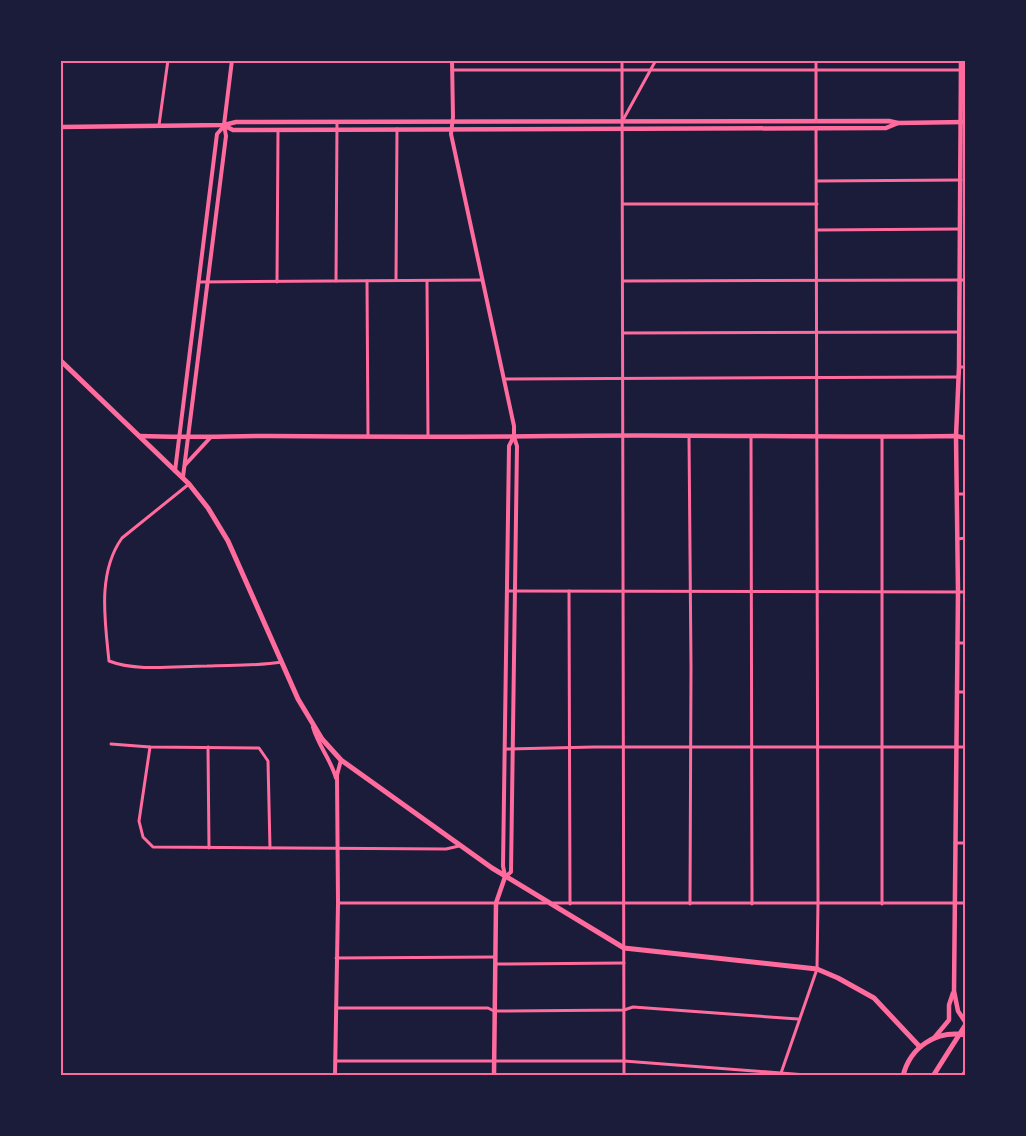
<svg xmlns="http://www.w3.org/2000/svg" width="1026" height="1136" font-family="Helvetica,sans-serif">
<rect width="100%" height="100%" fill="#1b1b3a"/>
<g fill="none" stroke-linecap="round" stroke-linejoin="round">
<!-- minor -->
<g stroke="#ff6b9d" stroke-width="3">
<polyline points="622,60 624,1076"/>
<polyline points="452,70 960,70"/>
<polyline points="623,120 656,60"/>
<polyline points="816,121 816,60"/>
<polyline points="159,125 168,60"/>
<polyline points="817,181 961,180"/>
<polyline points="623,204 817,204"/>
<polyline points="817,230 960,229"/>
<polyline points="396,280 397,129"/>
<polyline points="336,281 337,122"/>
<polyline points="367,281 368,437"/>
<polyline points="427,281 428,437"/>
<polyline points="623,281 966,280"/>
<polyline points="199,282 482,280"/>
<polyline points="277,282 278,131"/>
<polyline points="623,333 959,332"/>
<polyline points="959,367 966,367"/>
<polyline points="504,379 958,377"/>
<polyline points="689,436 691,667 690,904"/>
<polyline points="751,436 752,904"/>
<polyline points="882,437 882,904"/>
<path d="M189 484 122 538C97 573 105 621 109 661 137 672 177 666 207 666 232 665 257 666 282 662"/>
<polyline points="957,494 966,494"/>
<polyline points="957,539 966,538"/>
<polyline points="507,591 966,592"/>
<polyline points="569,591 570,904"/>
<polyline points="957,643 966,643"/>
<polyline points="957,692 966,692"/>
<polyline points="111,744 150,747 259,748 268,761 270,848"/>
<polyline points="150,747 139,821 143,837 153,847 446,849 459,846"/>
<polyline points="208,747 209,848"/>
<polyline points="505,749 594,747 966,747"/>
<polyline points="955,843 966,843"/>
<polyline points="338,903 546,903"/>
<polyline points="553,903 966,903"/>
<polyline points="336,958 495,957"/>
<polyline points="495,964 624,963"/>
<polyline points="336,1008 488,1008 494,1011 624,1010 633,1007 798,1019"/>
<polyline points="335,1061 624,1061 819,1076"/>
<polyline points="780,1076 817,969 818,902 816,128"/>
</g>
<!-- tertiary -->
<g stroke="#ff6b9d" stroke-width="4">
<polyline points="452,60 453,117 451,134 514,426 514,436 509,446 503,866 505,876"/>
<polyline points="185,465 210,438"/>
<polyline points="175,471 217,134 224,126"/>
<polyline points="183,477 226,136 224,125 232,60"/>
<path d="M313 727C318 745 331 760 336 778"/>
<polyline points="506,876 511,872 517,446 514,437"/>
<polyline points="335,1076 338,903 337,775 341,760"/>
</g>
<!-- secondary -->
<g stroke="#ff6b9d" stroke-width="4.5">
<polyline points="961,60 959,367 956,436 958,592 954,991 958,1011 966,1023"/>
<polyline points="225,126 233,130 886,128 898,123"/>
<polyline points="60,127 224,125 236,122 889,121 898,123 966,122"/>
<path d="M140 436C184 438 227 436 271 436 365 437 459 437 552 436 687 434 822 438 956 436L966 438"/>
<polyline points="934,1038 949,1020 949,1005 953,993"/>
<polyline points="494,1076 496,903 505,877"/>
</g>
<!-- primary -->
<g stroke="#ff6b9d" stroke-width="5">
<polyline points="60,360 189,484 208,508 228,541 298,699 322,739 341,760 492,868 624,948 817,969 838,978 874,998 920,1047"/>
<path d="M903 1076C910 1047 936 1030 966 1035"/>
</g>
<!-- trunk -->
<g stroke="#ff6b9d" stroke-width="5">
<polyline points="933,1076 966,1024"/>
<polyline points="963,1076 966,1071"/>
</g>
</g>
<!-- border -->
<rect width="1026" height="1136" fill="none" stroke="#1b1b3a" stroke-width="123"/>
<rect x="62" y="62" width="902" height="1012" fill="none" stroke="#ff6b9d" stroke-width="2"/>
</svg>
